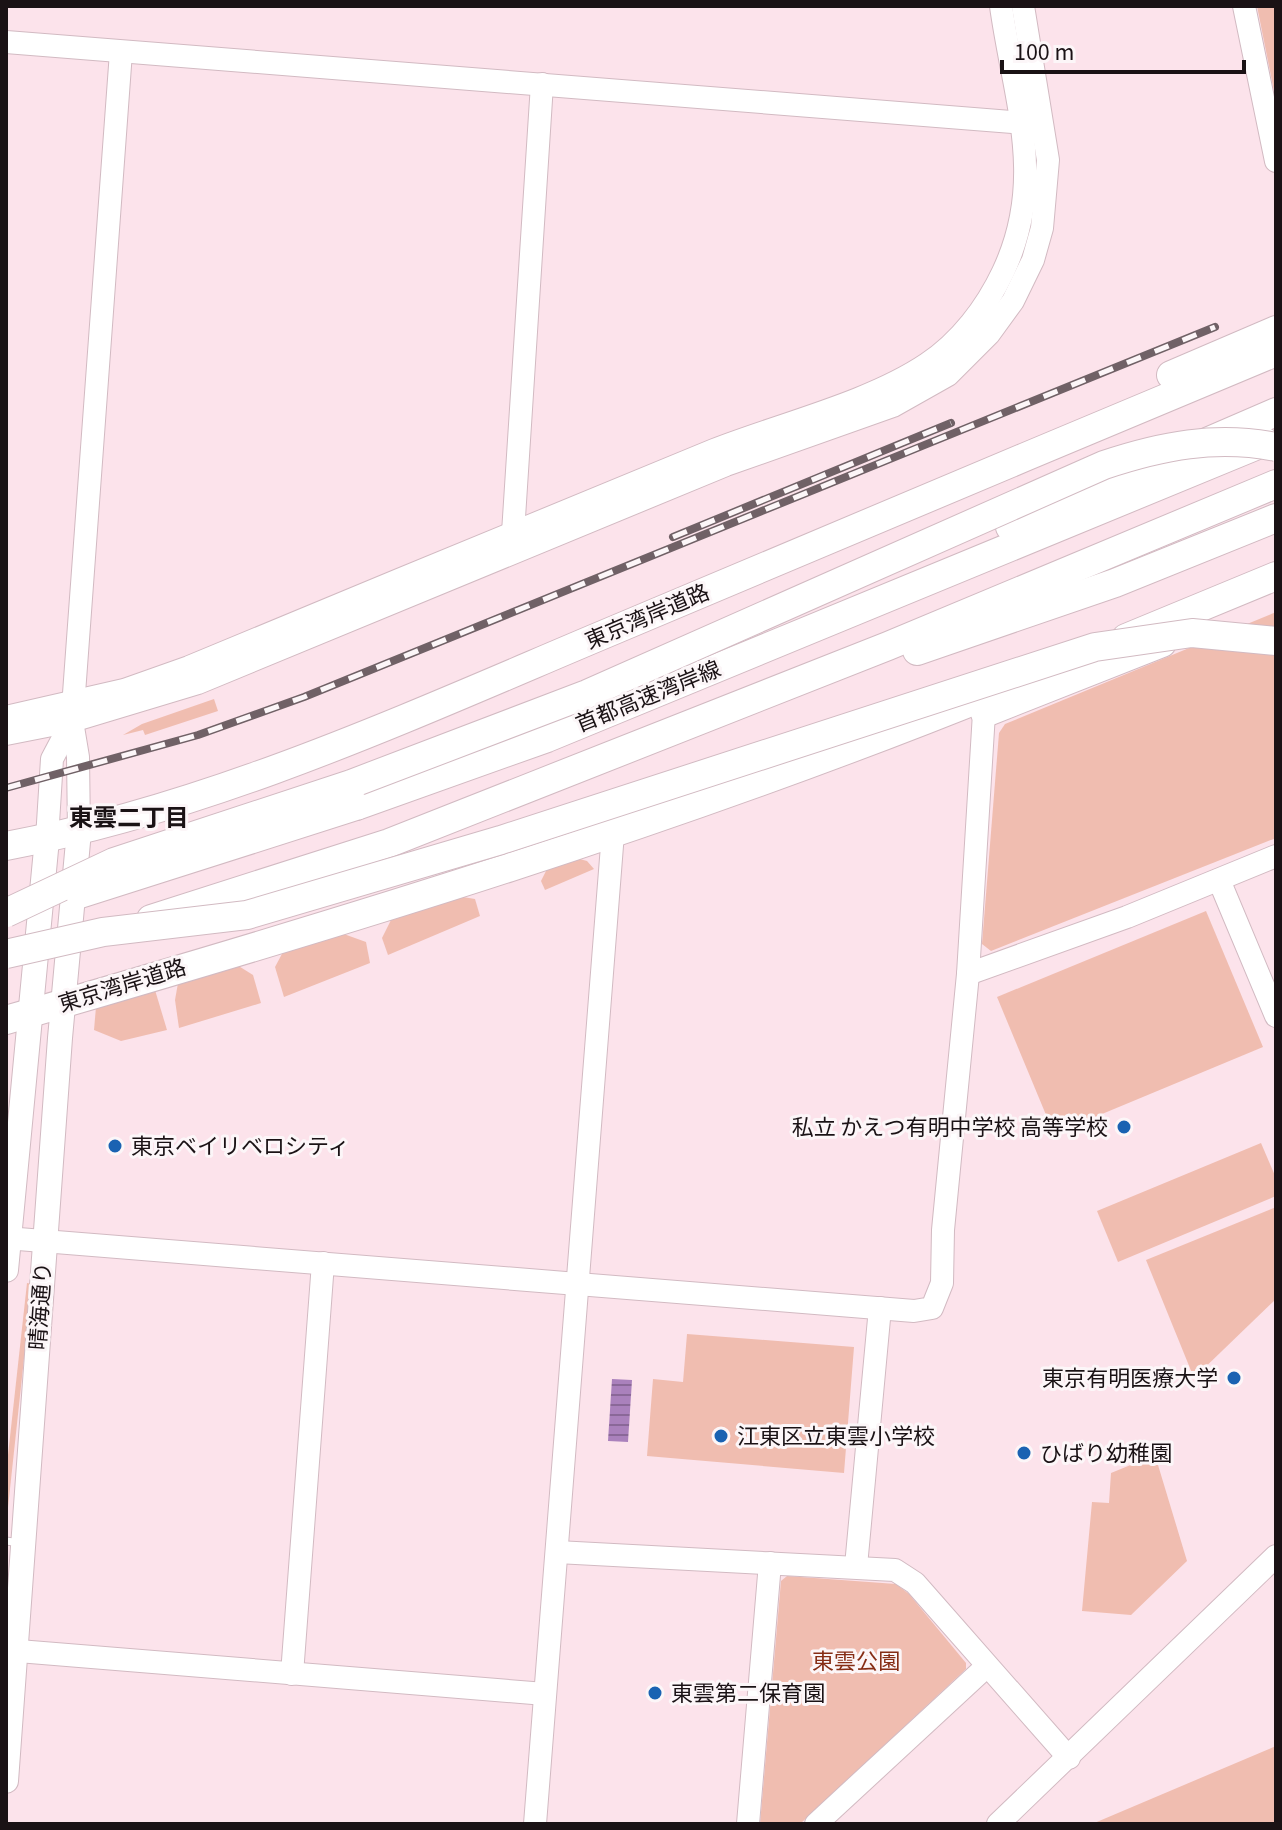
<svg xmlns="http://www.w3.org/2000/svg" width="1282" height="1830" font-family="'Source Sans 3','Noto Sans JP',sans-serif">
<defs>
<pattern id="water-rules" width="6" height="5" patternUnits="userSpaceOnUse" patternTransform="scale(2)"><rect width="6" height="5" fill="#aa81bc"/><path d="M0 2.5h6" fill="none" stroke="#8a6898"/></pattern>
</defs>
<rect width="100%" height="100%" fill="#fce3eb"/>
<!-- green -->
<g fill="#f0bdb0">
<polygon points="1257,6 1276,6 1276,101"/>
<polygon points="1276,612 1276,838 991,951 982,944 999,733 1005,724"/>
<polygon points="214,699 218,711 145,735 143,730 123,735 142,724"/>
<polygon points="576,858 587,861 594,869 545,890 541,881 549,865"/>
<polygon points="457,896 475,899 480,916 388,955 382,938 393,916"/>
<polygon points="1206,911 1263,1047 1054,1134 997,997"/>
<polygon points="341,933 366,942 370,963 284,997 275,967 283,952"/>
<polygon points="237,965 253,975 261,1003 179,1028 175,1000 178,983"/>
<polygon points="155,990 167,1030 121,1041 94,1030 96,1007"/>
<polygon points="1261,1143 1276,1178 1276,1196 1118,1262 1097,1211"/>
<polygon points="1276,1207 1276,1299 1194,1378 1146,1260"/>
<polygon points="27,1283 32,1284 6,1526 8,1455"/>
<polygon points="687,1334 854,1347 844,1473 647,1456 653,1379 683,1382"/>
<polygon points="1155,1455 1187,1561 1131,1615 1082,1611 1092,1502 1109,1503 1111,1473"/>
<polygon points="787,1576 896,1584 909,1594 966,1663 966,1669 800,1824 760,1824 781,1581"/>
<polygon points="1276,1746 1276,1824 1092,1824"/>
</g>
<!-- water -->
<polygon fill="url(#water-rules)" points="612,1379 632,1380 628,1442 608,1441"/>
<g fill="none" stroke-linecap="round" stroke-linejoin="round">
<defs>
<polyline id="lane" points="6,1541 21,1543"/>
<g id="secondary">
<polyline points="1244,6 1276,161"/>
<polyline points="6,42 1024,123"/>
<polyline points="513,533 542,84"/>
<path d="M6 717 124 690 189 667C364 595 539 521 714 450 780 424 869 403 927 364 960 342 986 308 1003 272 1047 179 1014 100 1001 6"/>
<polyline points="6,734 72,721 198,683 726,465 893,406 948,375 989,334 1013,301 1033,260 1042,228 1048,160 1023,6"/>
<polyline points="79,831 78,757 72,721 121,52"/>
<polyline points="47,839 52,759 72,721"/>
<polyline points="1219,880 1276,1016"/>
<polyline points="968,974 1127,917 1276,856"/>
<polyline points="6,1238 914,1311 932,1308 942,1283 943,1230 968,974 984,713"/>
<polyline points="557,1552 895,1570 915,1583 1069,1758"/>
<polyline points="856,1566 880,1308"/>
<polyline points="6,1650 545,1694"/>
<polyline points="292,1674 323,1263"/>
<polyline points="535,1824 613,833"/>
<polyline points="748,1824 770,1563"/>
<polyline points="816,1824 987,1666"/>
<polyline points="998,1824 1276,1556"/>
</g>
<g id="primary">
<polyline points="6,1270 47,839"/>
<polyline points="6,1781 60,1038 79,831"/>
</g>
<g id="highway">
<polyline points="1171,375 1276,330"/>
<polyline points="1010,527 1276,412"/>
<polyline points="1126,638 1276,576"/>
<polyline points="917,651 1115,583 1276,518"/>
<polyline points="985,713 1162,643"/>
<polyline points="356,806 547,738 1265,442"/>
<path d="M6 846C209 808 404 719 593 639 821 543 1048 447 1276 352"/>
<polyline points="151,919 389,843 888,646 1276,484"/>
<path d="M6 1020C343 923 678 821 1003 689"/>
</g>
</defs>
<!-- lane casing -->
<use href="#lane" stroke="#d2bac2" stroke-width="9"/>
<!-- secondary casing -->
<use href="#secondary" stroke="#d2bac2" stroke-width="24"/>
<!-- primary casing -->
<use href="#primary" stroke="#d2bac2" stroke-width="26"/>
<!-- highway casing -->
<use href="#highway" stroke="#d2bac2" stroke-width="30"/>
<!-- lane -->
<use href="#lane" stroke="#fff" stroke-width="7"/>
<!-- secondary -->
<use href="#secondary" stroke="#fff" stroke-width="22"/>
<!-- primary -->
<use href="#primary" stroke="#fff" stroke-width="24"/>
<!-- highway -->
<use href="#highway" stroke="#fff" stroke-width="28"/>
<defs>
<g id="rail">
<polyline points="673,537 951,423"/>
<polyline points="6,788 198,735 304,697 1215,327"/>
</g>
</defs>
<!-- rail casing -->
<use href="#rail" stroke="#706166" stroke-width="8"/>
<!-- rail -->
<use href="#rail" stroke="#fcf6f8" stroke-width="5" stroke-dasharray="15" stroke-linecap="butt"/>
<defs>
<g id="highway-bridge">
<polyline points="80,894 356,806"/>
<path d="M6 913 114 862 351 784 587 694 1104 465C1161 446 1216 435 1276 447"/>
<polyline points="6,954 103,932 247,915 501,840 1095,647 1192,633 1276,641"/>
</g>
</defs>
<!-- highway-bridge casing -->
<use href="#highway-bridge" stroke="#d2bac2" stroke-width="30" stroke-linecap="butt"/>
<!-- highway-bridge -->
<use href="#highway-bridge" stroke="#fff" stroke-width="28"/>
</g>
<!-- markers -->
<g fill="#1a62b2" stroke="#fcf6f8" stroke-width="3">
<circle cx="1124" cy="1127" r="8"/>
<circle cx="115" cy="1146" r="8"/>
<circle cx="1234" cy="1378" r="8"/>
<circle cx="721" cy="1436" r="8"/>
<circle cx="1024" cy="1453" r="8"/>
<circle cx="655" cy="1693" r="8"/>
</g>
<g text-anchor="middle" stroke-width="6" stroke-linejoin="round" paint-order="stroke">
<!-- street labels -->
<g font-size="22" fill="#1a1215" stroke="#fcf6f8">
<text transform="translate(647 616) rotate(-23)" y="8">東京湾岸道路</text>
<text transform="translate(648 696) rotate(-22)" y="8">首都高速湾岸線</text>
<text transform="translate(122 985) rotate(-17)" y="8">東京湾岸道路</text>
<text transform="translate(40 1306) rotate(-86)" y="8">晴海通り</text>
</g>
<!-- poi labels -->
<g font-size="22" fill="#1a1215" stroke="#fcf6f8" text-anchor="start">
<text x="1108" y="1135" text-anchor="end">私立 かえつ有明中学校 高等学校</text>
<text x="131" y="1154">東京ベイリベロシティ</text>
<text x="1218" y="1386" text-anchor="end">東京有明医療大学</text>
<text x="737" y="1444">江東区立東雲小学校</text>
<text x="1040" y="1461">ひばり幼稚園</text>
<text x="671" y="1701">東雲第二保育園</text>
</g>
<!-- park labels -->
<g font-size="22" fill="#862d15" stroke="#fcf6f8">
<text x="856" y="1669">東雲公園</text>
</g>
<!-- neighbourhood labels -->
<g font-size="24" font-weight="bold" fill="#1a1215" stroke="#fcf6f8">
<text x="129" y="826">東雲二丁目</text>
</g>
</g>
<!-- border -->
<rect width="1282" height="1830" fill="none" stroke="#1a1215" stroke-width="16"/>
<!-- scale -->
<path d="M1002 60v12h242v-12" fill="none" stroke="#1a1215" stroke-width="4"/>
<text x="1014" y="60" font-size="24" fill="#1a1215" stroke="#fcf6f8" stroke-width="6" paint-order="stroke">100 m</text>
</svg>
